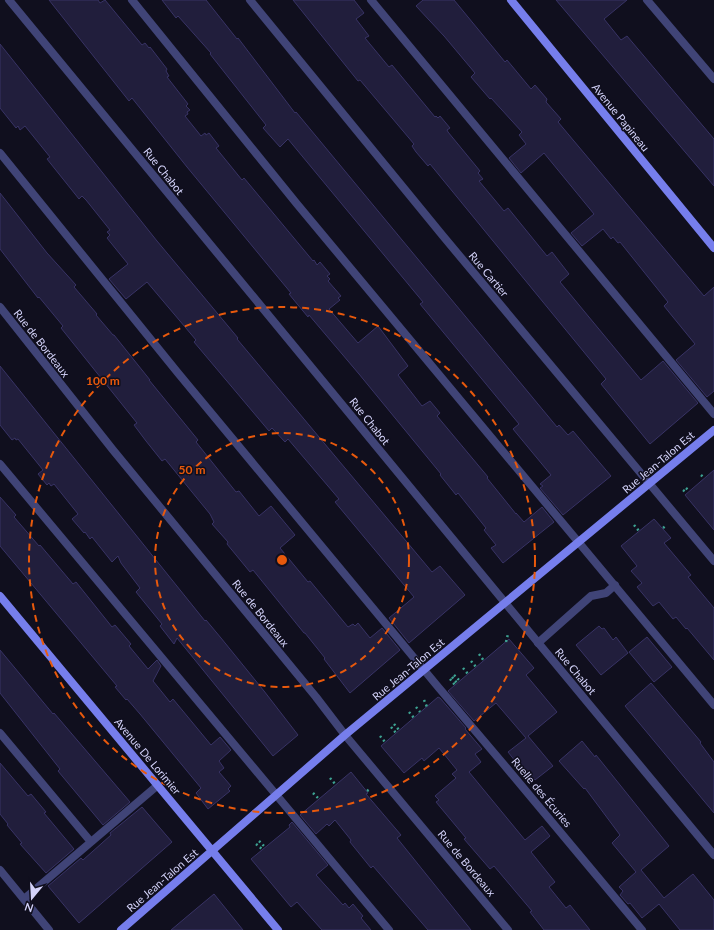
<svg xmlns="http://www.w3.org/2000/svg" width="714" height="930" font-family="Lato,sans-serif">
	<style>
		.building { fill: #211e3c; stroke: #383365 }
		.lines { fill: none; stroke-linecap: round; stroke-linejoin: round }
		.path { stroke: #3da292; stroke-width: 2.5; stroke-dasharray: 2 3; stroke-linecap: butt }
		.service { stroke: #404477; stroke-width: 8 }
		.minor { stroke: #404477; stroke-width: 8 }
		.secondary { stroke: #767eec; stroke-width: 8 }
		.ring { fill: none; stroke: #e8590c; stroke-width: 2; stroke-dasharray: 7 5 }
		.labels { text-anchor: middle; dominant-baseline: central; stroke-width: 3; stroke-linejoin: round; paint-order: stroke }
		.street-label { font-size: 11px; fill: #d3d2f9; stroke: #100f1e }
		.centre { fill: #e8590c; stroke: #100f1e; stroke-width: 2 }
		.ring-label { font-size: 12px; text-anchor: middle; font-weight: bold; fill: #e8590c; stroke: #100f1e; stroke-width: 3; stroke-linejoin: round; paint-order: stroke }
	</style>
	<rect width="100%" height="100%" fill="#100f1e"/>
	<path class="building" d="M 49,0 L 98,0 L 100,3 L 105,0 L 142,45 L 145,43 L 149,48 L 150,47 L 167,69 L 166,71 L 169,76 L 167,77 L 188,104 L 186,106 L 190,110 L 187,112 L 188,114 L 185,116 L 201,136 L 205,133 L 206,135 L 209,133 L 219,146 L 216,148 L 242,180 L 244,178 L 313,261 L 314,260 L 317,265 L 320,262 L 330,274 L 327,276 L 330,279 L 328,281 L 341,296 L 338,298 L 340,300 L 329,309 L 358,343 L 378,326 L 408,366 L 398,375 L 401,379 L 422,406 L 430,401 L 440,413 L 437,416 L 488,477 L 487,478 L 516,514 L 516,513 L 524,522 L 542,507 L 554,522 L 503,563 L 491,548 L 496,545 L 484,530 L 486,528 L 458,493 L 456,495 L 440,475 L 441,474 L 359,374 L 309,315 L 308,317 L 298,305 L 289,294 L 291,293 L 187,167 L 132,98 L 129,101 Z
		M 162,0 L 206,0 L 237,39 L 238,38 L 295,113 L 296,112 L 557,427 L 559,425 L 568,435 L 573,431 L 611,476 L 563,515 L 540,488 L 543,486 L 540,484 L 551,475 L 513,429 L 519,424 L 420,304 L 423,302 L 288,139 L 280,147 L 263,128 L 266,125 L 210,54 L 211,53 L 178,16 L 176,18 Z
		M 293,0 L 354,0 L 364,13 L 356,19 L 369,36 L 365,38 L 389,67 L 392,65 L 435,117 L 436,116 L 438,118 L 440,116 L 450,128 L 447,130 L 448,132 L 480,171 L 478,173 L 483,179 L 479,181 L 504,211 L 508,208 L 547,256 L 552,252 L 569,274 L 560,282 L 641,380 L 663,361 L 698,403 L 650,444 L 601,384 L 606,379 L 430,164 L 428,166 L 416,152 L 412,146 L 414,144 L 360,80 L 358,81 Z
		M 423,0 L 454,0 L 505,62 L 507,60 L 531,89 L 535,85 L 547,99 L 546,102 L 561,119 L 558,122 L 704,296 L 714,287 L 714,391 L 707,397 L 676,360 L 695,344 L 664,306 L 668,302 L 620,242 L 618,243 L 613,237 L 611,239 L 603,229 L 582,246 L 571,233 L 594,214 L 544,153 L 521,173 L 509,158 L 526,144 L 519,135 L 522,132 L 491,98 L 490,99 L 471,77 L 475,73 L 444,36 L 416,6 Z
		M 556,0 L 627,0 L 604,19 L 621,40 L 627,36 L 714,139 L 714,186 Z
		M 0,44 L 157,241 L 238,338 L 237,339 L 432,572 L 440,566 L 465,595 L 409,643 L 389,618 L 414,597 L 335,502 L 339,499 L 288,439 L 285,442 L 272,428 L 269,431 L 194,342 L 196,340 L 147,282 L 126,299 L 109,279 L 128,264 L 107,238 L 110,235 L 107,232 L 110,230 L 86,200 L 82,196 L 79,199 L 47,159 L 50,157 L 25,126 L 20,130 L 18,126 L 16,128 L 0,108 Z
		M 0,193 L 47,253 L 76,285 L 74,287 L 97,314 L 96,315 L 113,335 L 114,335 L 150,380 L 149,380 L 198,440 L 196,442 L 236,492 L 239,491 L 259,516 L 271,506 L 295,535 L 280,548 L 308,582 L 310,581 L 348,627 L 353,624 L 355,626 L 358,623 L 370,638 L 382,628 L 400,650 L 350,693 L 324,659 L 325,658 L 305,633 L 304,633 L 253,570 L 250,572 L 227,544 L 228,542 L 212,524 L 214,522 L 210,514 L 165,459 L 162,461 L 146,441 L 134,425 L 137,423 L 61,328 L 63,326 L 39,297 L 38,298 L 0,249 Z
		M 0,366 L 205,621 L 206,620 L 221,638 L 264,691 L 298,735 L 273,756 L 177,638 L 174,644 L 160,626 L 162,624 L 136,592 L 140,588 L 121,563 L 118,556 L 112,562 L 92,537 L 90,539 L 85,532 L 84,533 L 72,519 L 78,514 L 54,484 L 51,486 L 49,483 L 47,485 L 38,474 L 43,470 L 18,439 L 16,440 L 15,438 L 12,440 L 0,425 Z
		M 714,470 L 714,530 L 685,495 Z
		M 0,497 L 16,515 L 14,517 L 39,546 L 40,545 L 73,584 L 76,582 L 112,627 L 115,625 L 131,644 L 129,646 L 148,669 L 157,660 L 161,666 L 153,681 L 170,702 L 173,699 L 211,745 L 220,737 L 231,750 L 219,761 L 224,768 L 219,772 L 231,786 L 228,789 L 230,791 L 208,809 L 196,793 L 201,788 L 140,714 L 127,699 L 126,700 L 115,687 L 117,686 L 0,546 Z
		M 654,519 L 671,538 L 664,543 L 691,575 L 688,577 L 714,608 L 714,660 L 687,628 L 686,629 L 676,617 L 673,619 L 659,602 L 653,606 L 637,587 L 642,583 L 631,571 L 637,566 L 621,546 Z
		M 599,626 L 602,629 L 604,628 L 613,640 L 616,637 L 628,653 L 601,675 L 576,645 Z
		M 647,637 L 672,667 L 654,682 L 629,652 Z
		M 509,639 L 534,668 L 526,675 L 557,712 L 528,736 L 553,766 L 535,780 L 534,779 L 531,781 L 508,752 L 526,738 L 496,703 L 474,721 L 448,691 Z
		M 0,650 L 53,714 L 54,713 L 130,802 L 103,825 L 58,771 L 60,769 L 0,693 Z
		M 651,683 L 701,742 L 700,743 L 714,762 L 714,813 L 625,706 Z
		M 438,697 L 440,698 L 466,728 L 465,729 L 482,749 L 475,754 L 481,762 L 469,772 L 525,840 L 542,826 L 550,836 L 531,852 L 555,882 L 549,887 L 566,908 L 570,905 L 590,930 L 544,930 L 530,912 L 532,911 L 494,866 L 490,869 L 464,839 L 466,838 L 436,802 L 439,800 L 435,796 L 456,778 L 452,774 L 457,770 L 439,748 L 424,761 L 422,758 L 404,773 L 381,746 Z
		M 582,741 L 595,757 L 596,755 L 669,846 L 641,870 L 664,898 L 693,874 L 714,900 L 714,930 L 680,930 L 659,904 L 642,918 L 630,903 L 628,904 L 620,895 L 623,891 L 619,887 L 636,872 L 612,843 L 620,835 L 585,788 L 584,789 L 559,761 Z
		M 0,763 L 28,796 L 31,794 L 46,812 L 44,813 L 74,849 L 46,873 L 20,844 L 22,843 L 7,825 L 8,824 L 0,814 Z
		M 351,772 L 368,793 L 366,794 L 401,835 L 397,838 L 471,930 L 428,930 L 373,866 L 371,868 L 350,842 L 351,840 L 335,820 L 329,826 L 327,824 L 316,834 L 300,815 Z
		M 142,807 L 172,842 L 79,923 L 48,886 L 81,858 L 83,860 L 111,835 L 110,833 Z
		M 292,822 L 328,865 L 316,875 L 343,905 L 345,903 L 349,908 L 353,904 L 363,916 L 361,918 L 371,930 L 322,930 L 297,902 L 291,907 L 251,859 L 290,827 L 289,825 Z
		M 214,894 L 243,930 L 171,930 L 190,914 Z"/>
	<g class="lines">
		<path class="path" d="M 701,475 L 704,478
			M 686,488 L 689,491
			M 683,490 L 687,493
			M 634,525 L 639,531
			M 663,528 L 667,525
			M 506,642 L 508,634
			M 479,654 L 484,661
			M 471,661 L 476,667
			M 463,668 L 468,674
			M 454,675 L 460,681
			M 452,677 L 457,683
			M 450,679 L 455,685
			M 424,700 L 427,707
			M 416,707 L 420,712
			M 409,712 L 414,718
			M 394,724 L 399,730
			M 391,727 L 396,733
			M 380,736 L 385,742
			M 330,778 L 336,785
			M 367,791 L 370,789
			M 313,793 L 319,799
			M 259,841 L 265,847
			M 256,844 L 262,849"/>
		<path class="service" d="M 132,0 L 297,204 L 714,705
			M 371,0 L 714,414
			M 647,0 L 714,79
			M 0,153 L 178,373 L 439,688 L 500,760 L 642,930
			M 0,464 L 389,930
			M 538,643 L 591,596 L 606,593 L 615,585
			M 0,733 L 91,842
			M 24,899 L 158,785"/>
		<path class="minor" d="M 9,0 L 521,622 L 714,855
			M 250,0 L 443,236 L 714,561
			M 0,307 L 113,450 L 316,697 L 345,735 L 508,930
			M 0,870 L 49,930"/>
		<path class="secondary" d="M 511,0 L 714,248
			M 0,596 L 278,930
			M 121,930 L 345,735 L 714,430"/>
	</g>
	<g class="ring">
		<circle cx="282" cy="560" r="127"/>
		<circle cx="282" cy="560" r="253"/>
	</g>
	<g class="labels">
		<g class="street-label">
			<text transform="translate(621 117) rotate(51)">Avenue Papineau</text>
			<text transform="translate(164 171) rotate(51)">Rue Chabot</text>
			<text transform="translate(489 274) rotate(50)">Rue Cartier</text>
			<text transform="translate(42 343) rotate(52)">Rue de Bordeaux</text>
			<text transform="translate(370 421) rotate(51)">Rue Chabot</text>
			<text transform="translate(658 462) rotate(-40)">Rue Jean-Talon Est</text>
			<text transform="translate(261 613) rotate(51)">Rue de Bordeaux</text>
			<text transform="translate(408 669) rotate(-40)">Rue Jean-Talon Est</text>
			<text transform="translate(576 671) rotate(50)">Rue Chabot</text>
			<text transform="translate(148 756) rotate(50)">Avenue De Lorimier</text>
			<text transform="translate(542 792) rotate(50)">Ruelle des Écuries</text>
			<text transform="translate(467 863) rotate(50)">Rue de Bordeaux</text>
			<text transform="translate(162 880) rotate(-41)">Rue Jean-Talon Est</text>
		</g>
	</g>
	<circle cx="282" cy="560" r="6" class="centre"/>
	<g class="ring-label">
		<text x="103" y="385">100 m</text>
		<text x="192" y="474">50 m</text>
	</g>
	<g transform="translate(32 898) rotate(198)" stroke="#100f1e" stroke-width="3" paint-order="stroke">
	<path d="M0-3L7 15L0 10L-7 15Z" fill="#d3d2f9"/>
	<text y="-6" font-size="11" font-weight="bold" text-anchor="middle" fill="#d3d2f9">N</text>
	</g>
</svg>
